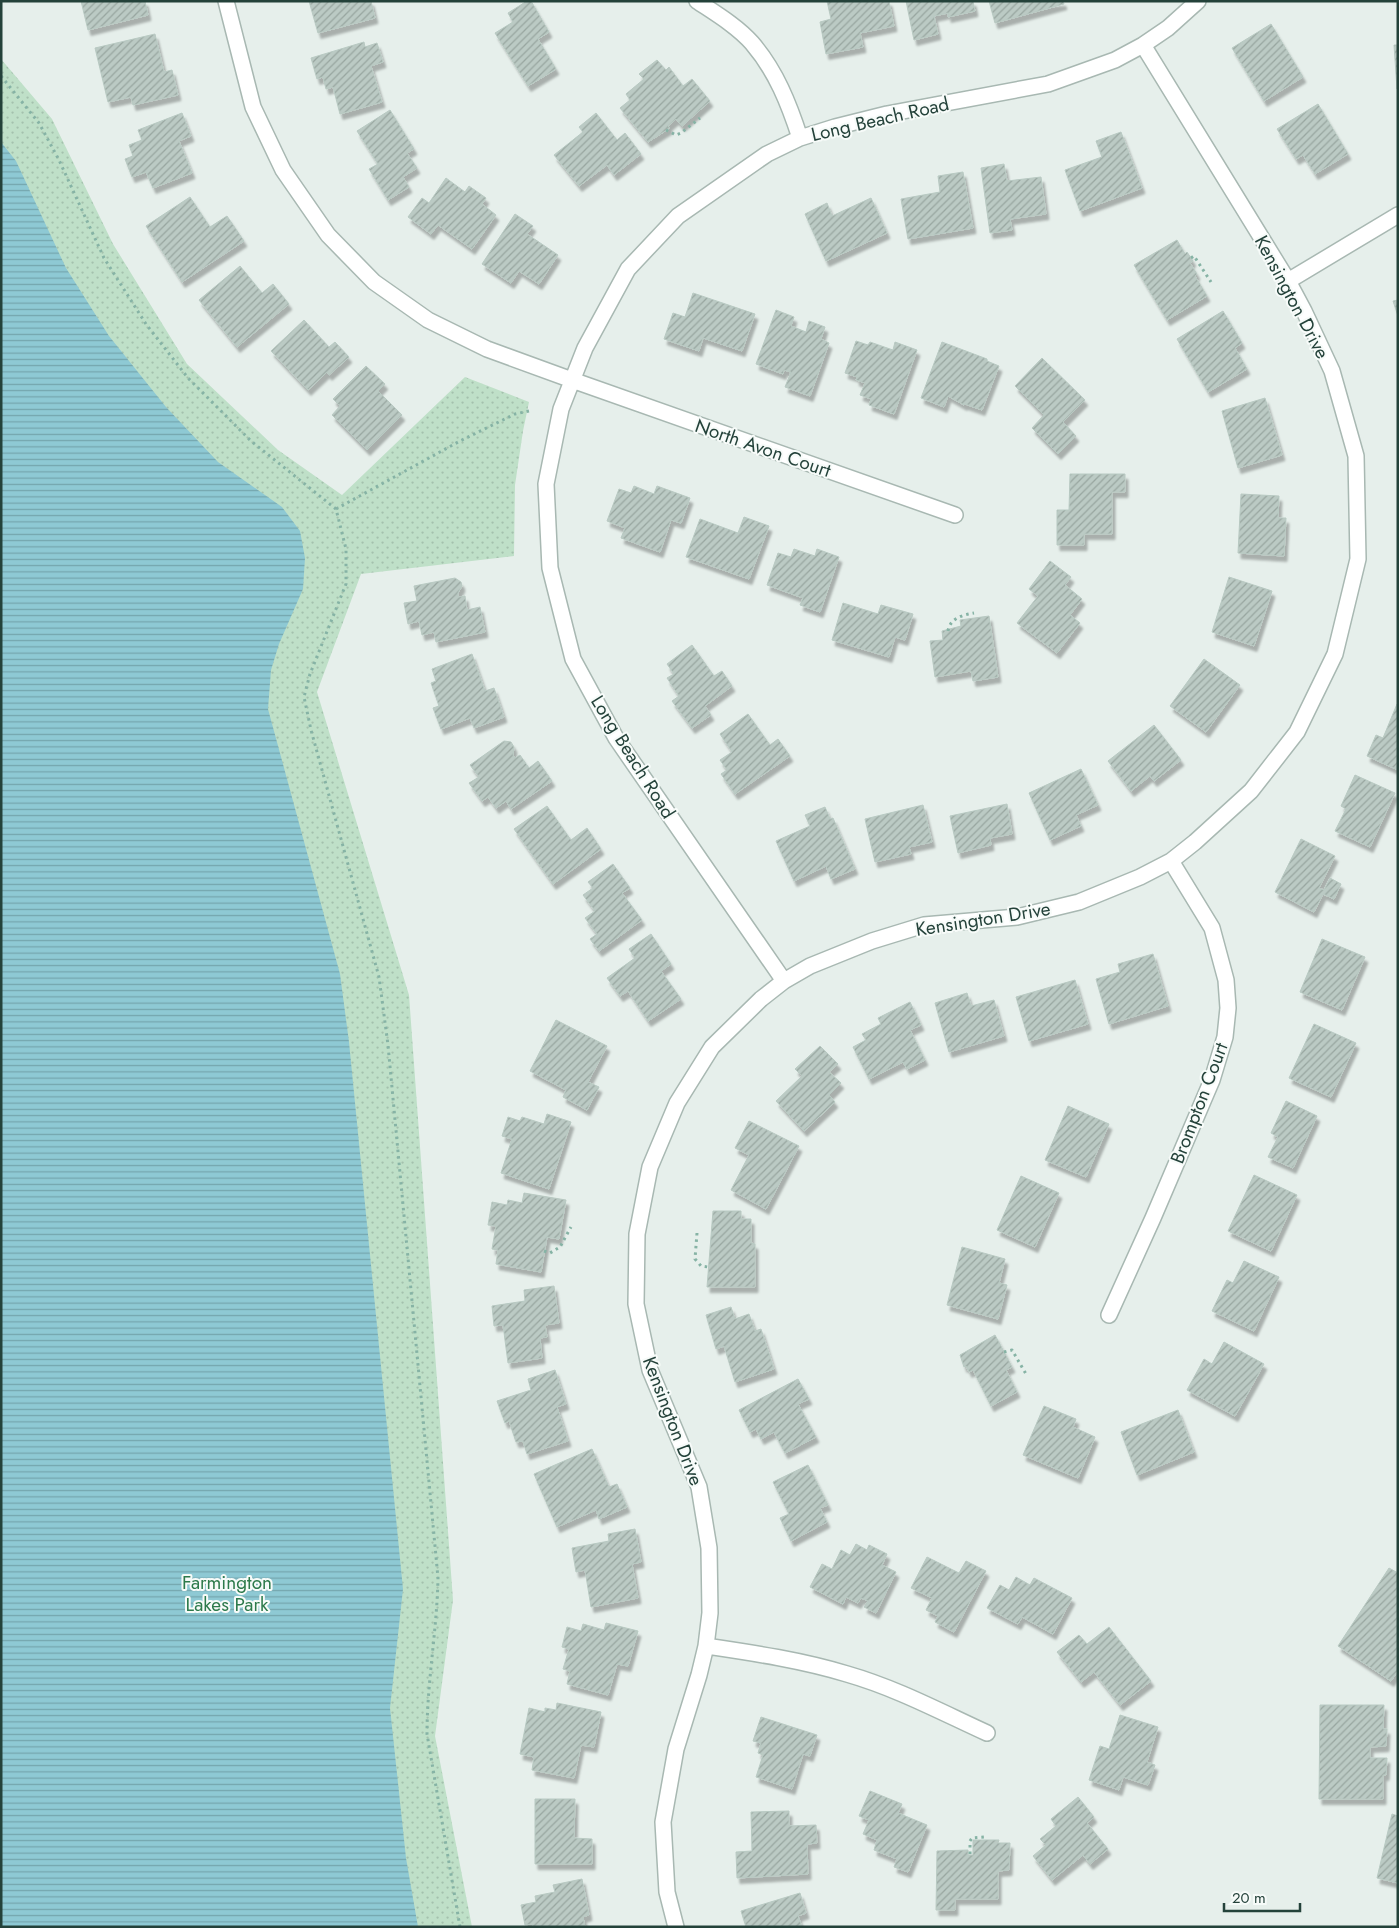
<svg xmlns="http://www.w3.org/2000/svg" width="1399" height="1928" font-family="Jost,sans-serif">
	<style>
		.park { fill: url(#park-dots) }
		.water { fill: url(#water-rules) }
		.building { fill: url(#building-hatch); stroke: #b8c9c2; filter: url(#shadow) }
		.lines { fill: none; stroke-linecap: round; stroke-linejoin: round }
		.street-casing { stroke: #a8b8b2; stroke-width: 18 }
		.path { stroke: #86b3a5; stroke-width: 3; stroke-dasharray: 2.5 4; stroke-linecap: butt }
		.street { stroke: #fff; stroke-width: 15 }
		.labels { text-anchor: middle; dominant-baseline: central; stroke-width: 4; stroke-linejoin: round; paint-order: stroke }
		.street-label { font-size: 19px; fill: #24423a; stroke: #f7fbf9 }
		.park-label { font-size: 19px; fill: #2d7a4b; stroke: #f7fbf9 }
	</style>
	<defs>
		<pattern id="park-dots" width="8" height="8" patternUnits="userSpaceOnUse" patternTransform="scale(1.25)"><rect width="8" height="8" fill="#bfe0c8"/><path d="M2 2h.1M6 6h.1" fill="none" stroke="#a4c1ad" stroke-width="1.8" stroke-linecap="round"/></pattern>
		<pattern id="water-rules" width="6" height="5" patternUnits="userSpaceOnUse" patternTransform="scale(1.25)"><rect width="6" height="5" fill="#8ec9d4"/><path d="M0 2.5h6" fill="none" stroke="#74a5ad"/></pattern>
		<pattern id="building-hatch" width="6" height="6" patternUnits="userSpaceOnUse" patternTransform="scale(1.25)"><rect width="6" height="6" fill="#bbcac4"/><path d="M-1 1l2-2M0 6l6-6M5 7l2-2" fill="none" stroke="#98a6a0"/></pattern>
		<filter id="shadow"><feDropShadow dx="3" dy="5.5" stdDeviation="1" flood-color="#0004"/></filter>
	</defs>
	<rect width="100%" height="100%" fill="#e6efeb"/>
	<path class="park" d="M 1,59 L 52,119 L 113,244 L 187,364 L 278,450 L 342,495 L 465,377 L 529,402 L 523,431 L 515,485 L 514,556 L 361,574 L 317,692 L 409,995 L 453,1600 L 435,1736 L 472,1927 L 1,1927 Z"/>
	<path class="water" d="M 1,142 L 16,161 L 66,268 L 109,336 L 166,407 L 218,462 L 282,507 L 300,531 L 305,558 L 303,589 L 279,644 L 271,670 L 268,709 L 340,974 L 349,1042 L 403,1589 L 390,1708 L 406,1858 L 418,1927 L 1,1927 Z"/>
	<path class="building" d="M 81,1 L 145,1 L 148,15 L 88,30 Z
		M 309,1 L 371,1 L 375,18 L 318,33 Z
		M 527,1 L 531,1 L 549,32 L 538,39 L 556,69 L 528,86 L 495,33 L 513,22 L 508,13 Z
		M 827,1 L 889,1 L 894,26 L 860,33 L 863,47 L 826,54 L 820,22 L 831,19 Z
		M 906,1 L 973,1 L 975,11 L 948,17 L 948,13 L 934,16 L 938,34 L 914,40 Z
		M 989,1 L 1063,1 L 1064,4 L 995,23 Z
		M 1271,24 L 1303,77 L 1264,101 L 1232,48 Z
		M 155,34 L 164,72 L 172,70 L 178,95 L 133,105 L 131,97 L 108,102 L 95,48 Z
		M 364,42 L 365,47 L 377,43 L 383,62 L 371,66 L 382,102 L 340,114 L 333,87 L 326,89 L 323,77 L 317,79 L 311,58 Z
		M 1394,45 L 1398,45 L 1397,89 Z
		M 657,60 L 666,70 L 669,67 L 683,86 L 692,79 L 710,101 L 682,126 L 676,119 L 668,126 L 670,128 L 648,142 L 620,108 L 630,100 L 626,94 L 644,79 L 639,74 Z
		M 1318,104 L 1348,154 L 1315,174 L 1303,155 L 1296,159 L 1277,129 Z
		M 390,110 L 414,149 L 407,153 L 417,168 L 403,177 L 409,187 L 388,200 L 369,169 L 378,164 L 357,131 Z
		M 182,113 L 191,136 L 179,141 L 192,173 L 153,188 L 146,172 L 132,177 L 125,159 L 133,156 L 129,145 L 142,140 L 138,130 Z
		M 596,113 L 617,140 L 625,133 L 641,154 L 614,175 L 607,165 L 579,186 L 554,155 L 583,132 L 579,127 Z
		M 1121,132 L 1142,188 L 1080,211 L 1065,170 L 1102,157 L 1096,141 Z
		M 1004,164 L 1007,181 L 1041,177 L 1046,214 L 1010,219 L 1012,230 L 990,233 L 981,168 Z
		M 963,172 L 973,228 L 908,239 L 901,199 L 940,192 L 938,176 Z
		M 446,178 L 465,192 L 469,186 L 486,198 L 482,204 L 496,215 L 472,249 L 438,225 L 431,234 L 408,217 L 422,198 L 429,203 Z
		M 190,197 L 210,227 L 227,216 L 244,241 L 182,282 L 146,226 Z
		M 871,198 L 887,233 L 826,261 L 805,214 L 827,203 L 832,216 Z
		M 515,214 L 533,226 L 527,234 L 558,255 L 539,284 L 519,271 L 511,283 L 482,264 Z
		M 1177,240 L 1185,254 L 1187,252 L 1193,261 L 1190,263 L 1197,274 L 1195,276 L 1207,296 L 1167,320 L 1134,265 Z
		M 240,266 L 262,293 L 273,284 L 289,304 L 237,347 L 199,300 Z
		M 693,293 L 755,314 L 742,351 L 703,338 L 699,351 L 664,339 L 673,313 L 685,317 Z
		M 1398,300 L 1398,316 L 1393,301 Z
		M 776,310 L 794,317 L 791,326 L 806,332 L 809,321 L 825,327 L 821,339 L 829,343 L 810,396 L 785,387 L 791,372 L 784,370 L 783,374 L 756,364 Z
		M 1223,311 L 1242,343 L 1235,348 L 1247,369 L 1208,392 L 1177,339 Z
		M 304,320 L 329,347 L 335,342 L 349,357 L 329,375 L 327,372 L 308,390 L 271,351 Z
		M 856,341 L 868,345 L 870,342 L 893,350 L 895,342 L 917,350 L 894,414 L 869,405 L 871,399 L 860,395 L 865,383 L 856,380 L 857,377 L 845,373 Z
		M 942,342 L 987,359 L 987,361 L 999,366 L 982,410 L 965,404 L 964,405 L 948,396 L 944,407 L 921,398 Z
		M 1042,358 L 1085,400 L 1063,422 L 1076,436 L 1058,454 L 1032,428 L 1044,415 L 1015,386 Z
		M 366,366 L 385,384 L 378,391 L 402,415 L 367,450 L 332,415 L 340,406 L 333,399 Z
		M 1265,398 L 1282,455 L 1238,468 L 1222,411 Z
		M 1070,474 L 1125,474 L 1125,492 L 1112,492 L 1112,534 L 1084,534 L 1084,545 L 1057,545 L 1057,510 L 1069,510 Z
		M 634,486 L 654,494 L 657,486 L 690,498 L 681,523 L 671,520 L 660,552 L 621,538 L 625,528 L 607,521 L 619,489 L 631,493 Z
		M 1241,494 L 1279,496 L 1278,518 L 1286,518 L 1284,556 L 1238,553 Z
		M 744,517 L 769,526 L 749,579 L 686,557 L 700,519 L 738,533 Z
		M 794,549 L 815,556 L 817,549 L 839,557 L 820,612 L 800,605 L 803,598 L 767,585 L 778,553 L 791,557 Z
		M 1050,561 L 1071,577 L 1065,585 L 1082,599 L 1070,615 L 1080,623 L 1057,653 L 1017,623 L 1038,596 L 1029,589 Z
		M 1229,577 L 1272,591 L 1254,646 L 1212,632 Z
		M 455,578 L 461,582 L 462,586 L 458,593 L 458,597 L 465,596 L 467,610 L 480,607 L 485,632 L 436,642 L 434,632 L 422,635 L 419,621 L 408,624 L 404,603 L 417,601 L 414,586 Z
		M 843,603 L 878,614 L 881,605 L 913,614 L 905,640 L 895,637 L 889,657 L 832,640 Z
		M 989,616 L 998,677 L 973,681 L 971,671 L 935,677 L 930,641 L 943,640 L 942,631 L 961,626 L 960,620 Z
		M 692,645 L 714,676 L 722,671 L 732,686 L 705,706 L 711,715 L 692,728 L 672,701 L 679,696 L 667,678 L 674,674 L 667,664 Z
		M 472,654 L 485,691 L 494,688 L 504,717 L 474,728 L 470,718 L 441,729 L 433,708 L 439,706 L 431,683 L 436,681 L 432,669 Z
		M 1204,659 L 1240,685 L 1206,732 L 1170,706 Z
		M 1397,704 L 1398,704 L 1398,770 L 1367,756 L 1376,735 L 1383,738 Z
		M 748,714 L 770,745 L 778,739 L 790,756 L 735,794 L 721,774 L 727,770 L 720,760 L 732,752 L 720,734 Z
		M 1154,725 L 1181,760 L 1154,781 L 1150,776 L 1131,791 L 1108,761 Z
		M 504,741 L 511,742 L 514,747 L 513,755 L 515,758 L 520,755 L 529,768 L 538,761 L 552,781 L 511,809 L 506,801 L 496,808 L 488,797 L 482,801 L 469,783 L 479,777 L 470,765 Z
		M 1081,769 L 1098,805 L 1076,815 L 1081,826 L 1050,840 L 1029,793 Z
		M 1355,775 L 1395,793 L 1370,847 L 1335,831 L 1346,809 L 1341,806 Z
		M 1007,804 L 1012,834 L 990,838 L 991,845 L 958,853 L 950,816 Z
		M 923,805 L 932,842 L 909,847 L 911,854 L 875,862 L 865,819 Z
		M 547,806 L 571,840 L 587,828 L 601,849 L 553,884 L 514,829 Z
		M 825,807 L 830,819 L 833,818 L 855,869 L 831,879 L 826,866 L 794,881 L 776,841 L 810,826 L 805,815 Z
		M 1301,839 L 1335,856 L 1319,888 L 1324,890 L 1330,878 L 1341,884 L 1334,899 L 1323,894 L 1314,912 L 1275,892 Z
		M 613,864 L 630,888 L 622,893 L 642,920 L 599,951 L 590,939 L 597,934 L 585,918 L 595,911 L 583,895 L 593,888 L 588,882 Z
		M 651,934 L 671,964 L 661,971 L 681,999 L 648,1021 L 628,991 L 620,996 L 607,978 L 635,958 L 629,949 Z
		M 1322,939 L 1365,957 L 1342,1010 L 1300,992 Z
		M 1153,954 L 1168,1006 L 1109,1024 L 1096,979 L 1120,972 L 1118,964 Z
		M 1075,980 L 1088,1024 L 1029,1041 L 1016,997 Z
		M 967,993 L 971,1006 L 994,1000 L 1004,1036 L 949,1052 L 935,1003 Z
		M 910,1002 L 921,1025 L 910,1030 L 925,1060 L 907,1069 L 903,1062 L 869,1079 L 853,1047 L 866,1040 L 862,1034 L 881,1024 L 878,1018 Z
		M 556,1020 L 607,1046 L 588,1082 L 599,1087 L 587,1110 L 563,1097 L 566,1090 L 530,1071 Z
		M 1314,1024 L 1356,1043 L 1331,1097 L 1289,1078 Z
		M 820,1046 L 838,1064 L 829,1072 L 841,1083 L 829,1095 L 835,1102 L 804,1131 L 776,1101 L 802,1076 L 795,1069 Z
		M 1286,1101 L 1317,1116 L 1293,1168 L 1268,1157 L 1278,1137 L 1271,1133 Z
		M 1068,1106 L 1109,1124 L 1086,1177 L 1045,1160 Z
		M 547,1114 L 571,1122 L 549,1189 L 501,1173 L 512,1139 L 502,1136 L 508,1117 L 520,1121 L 522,1117 L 544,1124 Z
		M 749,1121 L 799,1146 L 766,1209 L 731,1190 L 749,1155 L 735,1148 Z
		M 1254,1175 L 1297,1195 L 1271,1251 L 1228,1231 Z
		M 1021,1176 L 1059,1193 L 1035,1247 L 997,1230 Z
		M 524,1193 L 566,1200 L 559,1239 L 547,1237 L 541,1272 L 496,1264 L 498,1250 L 492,1249 L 496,1226 L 488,1225 L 492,1202 L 507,1205 L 508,1200 L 522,1203 Z
		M 713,1211 L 741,1211 L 741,1219 L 751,1219 L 751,1243 L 755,1244 L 755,1287 L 707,1287 Z
		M 962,1247 L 1005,1259 L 999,1283 L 1007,1285 L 998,1319 L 947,1305 Z
		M 1244,1261 L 1279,1277 L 1254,1331 L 1212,1311 L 1227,1280 L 1233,1283 Z
		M 554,1286 L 559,1323 L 545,1325 L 547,1337 L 540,1338 L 542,1358 L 508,1363 L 503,1325 L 494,1326 L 492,1306 L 525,1301 L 524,1290 Z
		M 731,1307 L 735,1319 L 749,1314 L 755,1331 L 761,1329 L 774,1369 L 735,1382 L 724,1346 L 716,1349 L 706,1315 Z
		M 995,1335 L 1012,1367 L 1006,1370 L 1017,1392 L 991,1406 L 973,1370 L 969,1372 L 966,1366 L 964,1367 L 960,1355 Z
		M 1224,1342 L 1264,1364 L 1235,1416 L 1187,1390 L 1204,1359 L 1212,1364 Z
		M 555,1370 L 566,1404 L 557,1407 L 568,1441 L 527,1454 L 523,1441 L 516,1442 L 509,1421 L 505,1423 L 497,1401 L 531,1390 L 528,1379 Z
		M 798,1379 L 809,1399 L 798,1404 L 816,1437 L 785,1453 L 774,1432 L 761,1439 L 756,1429 L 750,1432 L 739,1410 Z
		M 1044,1406 L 1076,1419 L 1073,1427 L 1095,1437 L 1078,1478 L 1023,1455 Z
		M 1178,1410 L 1194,1452 L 1137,1475 L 1121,1432 Z
		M 592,1449 L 609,1487 L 617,1484 L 627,1507 L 599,1519 L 596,1510 L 557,1527 L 534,1474 Z
		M 808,1465 L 828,1505 L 820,1508 L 827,1522 L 791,1541 L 780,1518 L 789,1514 L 773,1482 Z
		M 635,1529 L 641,1562 L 632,1564 L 638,1598 L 591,1607 L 585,1570 L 576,1572 L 572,1548 L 609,1541 L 608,1534 Z
		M 856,1544 L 867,1550 L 869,1545 L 887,1554 L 882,1565 L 896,1572 L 876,1613 L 864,1607 L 868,1601 L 861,1598 L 858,1603 L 846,1597 L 843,1604 L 810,1587 L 822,1564 L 832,1569 L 841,1550 L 850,1555 Z
		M 927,1557 L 959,1573 L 966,1561 L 986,1571 L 954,1632 L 935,1622 L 938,1616 L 926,1610 L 932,1598 L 911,1588 Z
		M 1389,1568 L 1398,1573 L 1398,1671 L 1391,1681 L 1338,1646 Z
		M 1016,1577 L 1030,1585 L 1034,1578 L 1072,1598 L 1053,1634 L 1022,1617 L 1018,1624 L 987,1608 L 1000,1585 L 1009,1590 Z
		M 606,1623 L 638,1631 L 628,1666 L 617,1664 L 608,1695 L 567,1684 L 570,1671 L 563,1669 L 569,1649 L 562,1647 L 567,1627 L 581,1631 L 583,1624 L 604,1630 Z
		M 1109,1627 L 1151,1681 L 1120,1705 L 1094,1672 L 1081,1682 L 1057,1652 L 1079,1635 L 1087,1644 Z
		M 557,1703 L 601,1712 L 594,1747 L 581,1745 L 574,1778 L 532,1770 L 534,1757 L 520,1754 L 529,1708 L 545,1712 L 545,1708 L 556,1710 Z
		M 1320,1705 L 1384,1705 L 1383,1729 L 1387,1729 L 1386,1746 L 1370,1747 L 1370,1758 L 1387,1758 L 1386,1775 L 1383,1775 L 1383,1799 L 1319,1799 Z
		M 1120,1715 L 1158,1727 L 1147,1762 L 1155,1765 L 1148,1785 L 1123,1777 L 1119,1790 L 1089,1780 L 1100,1746 L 1109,1749 Z
		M 761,1717 L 817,1735 L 810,1756 L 803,1754 L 792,1789 L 756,1777 L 763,1755 L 758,1753 L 761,1743 L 753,1741 Z
		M 870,1791 L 902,1804 L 898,1813 L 927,1825 L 908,1872 L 894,1867 L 897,1859 L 874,1850 L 877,1840 L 863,1834 L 869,1820 L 859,1816 Z
		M 1078,1797 L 1094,1817 L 1087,1823 L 1108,1849 L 1090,1864 L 1083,1855 L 1052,1880 L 1033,1856 L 1046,1845 L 1040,1839 L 1056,1826 L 1051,1819 Z
		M 535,1799 L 575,1799 L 574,1838 L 592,1839 L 592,1864 L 535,1864 Z
		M 789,1811 L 789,1826 L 816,1825 L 817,1843 L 807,1844 L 808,1874 L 737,1878 L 736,1852 L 752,1851 L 751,1812 Z
		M 1392,1814 L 1398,1816 L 1398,1883 L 1377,1878 Z
		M 973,1840 L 999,1840 L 998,1843 L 1010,1843 L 1009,1870 L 998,1871 L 998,1899 L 955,1899 L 955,1910 L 936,1910 L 937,1851 L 968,1850 L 968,1855 L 973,1855 Z
		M 582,1879 L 589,1915 L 583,1917 L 585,1927 L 533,1927 L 532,1924 L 525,1925 L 521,1905 L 536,1902 L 535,1896 L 555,1892 L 553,1885 Z
		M 800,1893 L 806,1913 L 798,1916 L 802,1927 L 746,1927 L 741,1911 Z"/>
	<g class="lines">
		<defs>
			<path id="street" d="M 226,1 L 253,107 L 283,170 L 328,235 L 374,282 L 428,320 L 487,349 L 572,380 L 955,515
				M 697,1 C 715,13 737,26 752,43 C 776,71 789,104 800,138
				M 1288,281 L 1398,215
				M 784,981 L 616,738 L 573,659 L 550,568 L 546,484 L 561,409 L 585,348 L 628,269 L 678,216 L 767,154 L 800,138 L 835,127 L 887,114 L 1048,84 L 1115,60 L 1143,45 L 1168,28 L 1198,1
				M 1109,1315 L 1153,1218 L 1212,1080 L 1225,1037 L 1228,1008 L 1226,980 L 1212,928 L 1171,861
				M 706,1646 C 753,1653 801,1660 847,1674 C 896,1688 941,1712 987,1733
				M 676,1927 L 667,1892 L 663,1822 L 676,1749 L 699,1675 L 706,1646 L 710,1613 L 709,1548 L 699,1487 L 650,1370 L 636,1304 L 637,1234 L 650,1167 L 677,1103 L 712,1047 L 761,999 L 784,981 L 810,966 L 872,941 L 924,925 L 1017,917 L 1079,902 L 1140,877 L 1171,861 L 1195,842 L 1251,791 L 1297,732 L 1335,654 L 1358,559 L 1356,456 L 1332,371 L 1304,311 L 1288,281 L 1143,45"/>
		</defs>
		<use href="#street" class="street-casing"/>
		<path class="path" d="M 1,76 L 39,123 L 59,160 L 104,258 L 146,324 L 188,378 L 251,441 L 336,509 L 346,549 L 346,584 L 310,674 L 304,697 L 311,730 L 379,977 L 388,1045 L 438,1578 C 437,1630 427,1682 427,1734 L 460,1927
			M 666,130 L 676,135 L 681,133 L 700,118
			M 1191,258 L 1194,256 L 1211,282
			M 336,509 L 460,441 L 515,414 L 529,411
			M 948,631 C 950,618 963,615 974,613
			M 697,1233 L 695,1259 L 701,1266 L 708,1267
			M 544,1251 L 550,1253 L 560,1247 L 571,1227
			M 1004,1352 L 1012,1350 L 1026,1374
			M 970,1854 L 970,1841 L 972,1838 L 985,1837"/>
		<use href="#street" class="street"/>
	</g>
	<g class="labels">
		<g class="street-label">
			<text transform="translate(880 119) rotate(-13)">Long Beach Road</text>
			<text transform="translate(1292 297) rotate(62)">Kensington Drive</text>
			<text transform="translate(763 448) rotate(19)">North Avon Court</text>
			<text transform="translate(633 757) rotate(58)">Long Beach Road</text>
			<text transform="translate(983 919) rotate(-9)">Kensington Drive</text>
			<text transform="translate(1199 1103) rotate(-69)">Brompton Court</text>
			<text transform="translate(673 1421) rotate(69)">Kensington Drive</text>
		</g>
		<g class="park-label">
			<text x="227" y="1582">Farmington<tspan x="227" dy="22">Lakes Park</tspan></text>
		</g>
	</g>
	<rect width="1399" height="1928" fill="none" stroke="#24423a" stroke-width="5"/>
	<path d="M1224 1903v8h76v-8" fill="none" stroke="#24423a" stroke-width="2.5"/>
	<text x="1232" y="1903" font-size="15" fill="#24423a" stroke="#f7fbf9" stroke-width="4" paint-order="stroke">20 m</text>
</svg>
